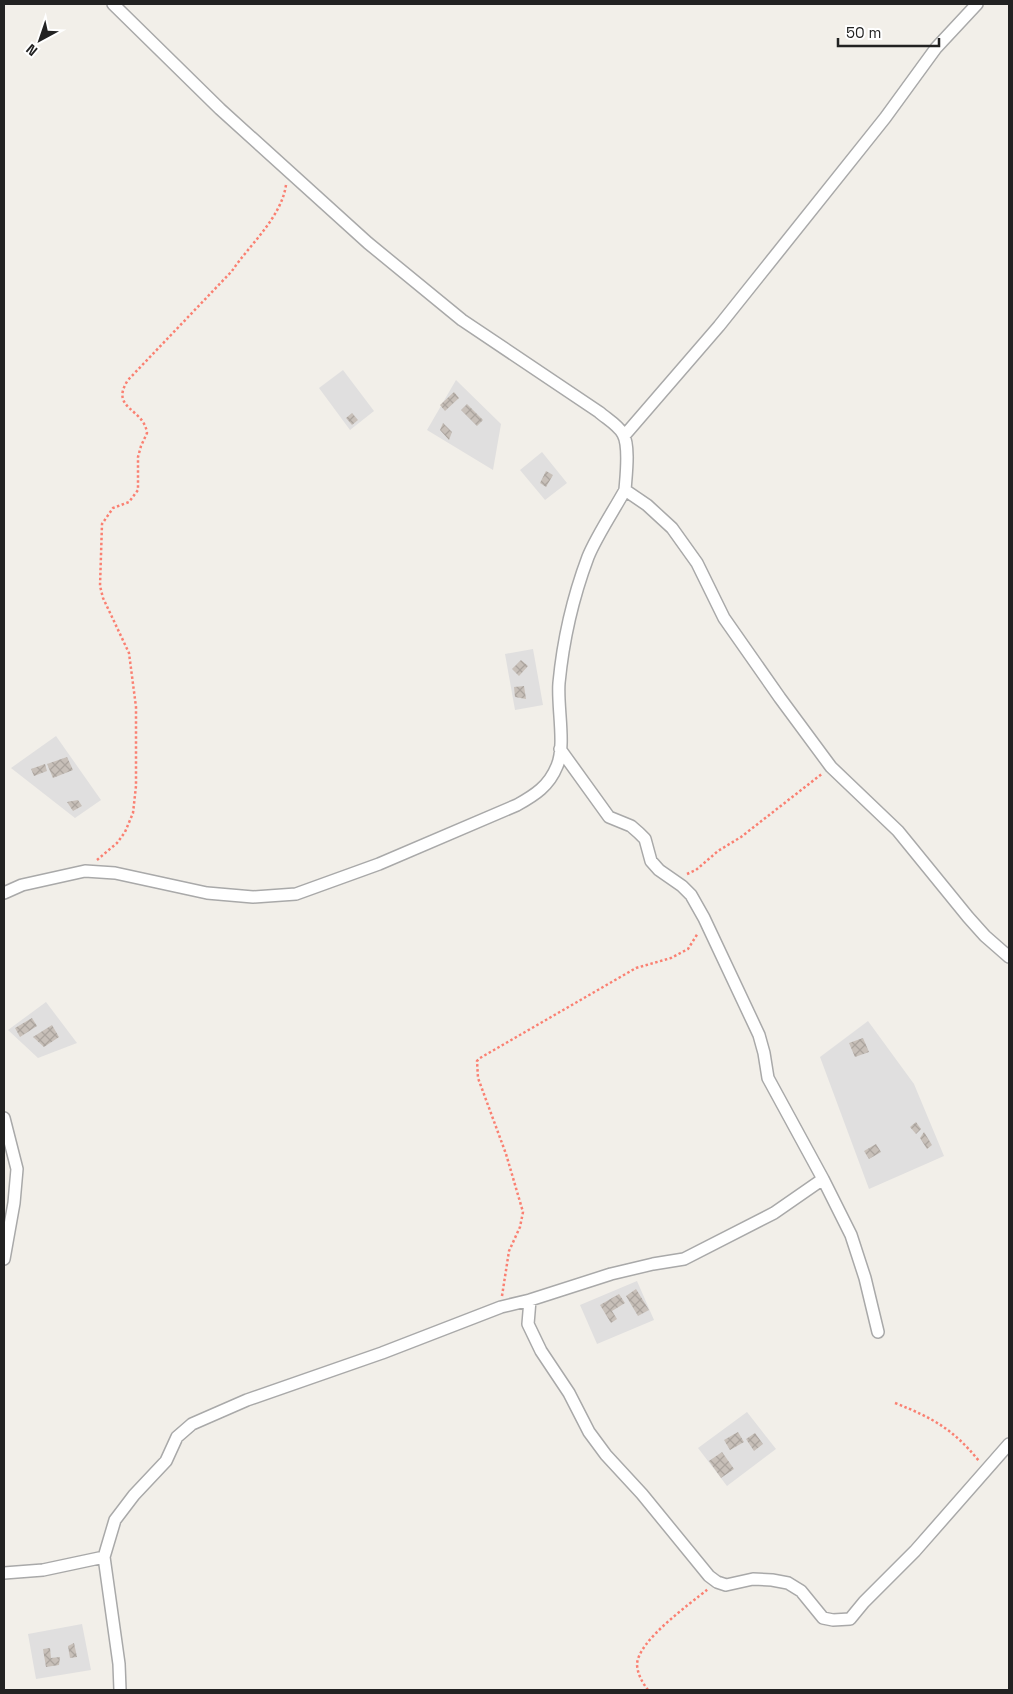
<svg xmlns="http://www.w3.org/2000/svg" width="1013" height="1694" font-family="'Space Grotesk',sans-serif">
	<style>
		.residential { fill: #e0dfdf }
		.building { fill: url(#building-cross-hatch) }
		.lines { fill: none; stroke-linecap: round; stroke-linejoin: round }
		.minor-casing { stroke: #a9a9a9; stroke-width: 14 }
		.path { stroke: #fa8072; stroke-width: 2.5; stroke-dasharray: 2.5 2.5; stroke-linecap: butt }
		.minor { stroke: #fff; stroke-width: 11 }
	</style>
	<defs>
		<pattern id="building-cross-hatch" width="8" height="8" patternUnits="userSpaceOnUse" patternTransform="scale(1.25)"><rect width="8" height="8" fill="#c7bfb8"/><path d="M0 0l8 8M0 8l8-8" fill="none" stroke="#aba49e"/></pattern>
	</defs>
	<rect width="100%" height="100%" fill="#f2efe9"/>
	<path class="residential" d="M 343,370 L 374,411 L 350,430 L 319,388 Z
		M 456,380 L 501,424 L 493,470 L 427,430 Z
		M 542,452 L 567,483 L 545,500 L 520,470 Z
		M 533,649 L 543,705 L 515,710 L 505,654 Z
		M 56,736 L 101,800 L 75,818 L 11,768 Z
		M 46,1002 L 77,1043 L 38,1058 L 8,1030 Z
		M 868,1021 L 914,1084 L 944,1156 L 869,1189 L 820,1057 Z
		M 637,1281 L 654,1320 L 597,1344 L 580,1305 Z
		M 747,1412 L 776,1449 L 727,1486 L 698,1448 Z
		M 82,1624 L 91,1670 L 36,1679 L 28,1634 Z"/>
	<path class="building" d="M 454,392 L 459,398 L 445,411 L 440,405 Z
		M 467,404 L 483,420 L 477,426 L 461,410 Z
		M 352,413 L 358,420 L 352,425 L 346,418 Z
		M 443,423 L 452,432 L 449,440 L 440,430 Z
		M 546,471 L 553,475 L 546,487 L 540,483 Z
		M 521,660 L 528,666 L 519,676 L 512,669 Z
		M 524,686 L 526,699 L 515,697 L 514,687 Z
		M 67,757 L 73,770 L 53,778 L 47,764 Z
		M 45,764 L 47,771 L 34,776 L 31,769 Z
		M 78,800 L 82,806 L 73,811 L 67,802 Z
		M 32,1018 L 37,1026 L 20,1037 L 15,1028 Z
		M 52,1025 L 59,1037 L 44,1047 L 33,1037 Z
		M 863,1038 L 869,1052 L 855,1057 L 849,1043 Z
		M 916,1122 L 921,1129 L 916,1134 L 910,1127 Z
		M 924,1132 L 932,1145 L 927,1149 L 920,1138 Z
		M 876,1144 L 881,1152 L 869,1159 L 864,1151 Z
		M 636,1289 L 649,1310 L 638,1316 L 626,1296 Z
		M 619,1294 L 625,1303 L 612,1311 L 617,1319 L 611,1323 L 600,1305 Z
		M 738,1432 L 744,1442 L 730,1450 L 724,1440 Z
		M 755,1433 L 763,1444 L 754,1451 L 746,1439 Z
		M 722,1452 L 734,1469 L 721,1478 L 709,1461 Z
		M 74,1643 L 77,1657 L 70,1658 L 68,1646 Z
		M 50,1648 L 51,1658 L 60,1657 L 59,1665 L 46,1667 L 43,1649 Z"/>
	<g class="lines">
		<defs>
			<path id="minor" d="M 113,4 L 220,109 L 368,243 L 462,320 L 599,412 C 607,419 618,425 623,434 C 630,446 626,476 625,490 L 647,505 L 672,528 L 697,563 L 724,618 L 780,698 L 831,767 L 898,831 L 968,917 L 985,936 L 1009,957
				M 624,436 L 719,326 L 885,118 L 936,48 L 977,4
				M 560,749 L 609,817 L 631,826 L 639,833 L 645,839 L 651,861 L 659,870 L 682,886 L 691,895 L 704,918 L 759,1035 L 764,1053 L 768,1078 L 823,1179 L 851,1235 L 865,1278 L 878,1332
				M 4,893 L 22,885 L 85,871 L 115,873 L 207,893 L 253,897 L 296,894 L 379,864 L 517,805 C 535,795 549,786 557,766 C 566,746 557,706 559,683 C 563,641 573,597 588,557 C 596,537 614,510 625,490
				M 4,1118 L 17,1169 L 14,1203 L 4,1259
				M 530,1300 L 528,1324 L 541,1351 L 569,1393 L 589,1432 L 606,1455 L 642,1494 L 709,1576 L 717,1582 L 726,1585 L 753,1579 L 772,1580 L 788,1583 L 801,1591 L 823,1618 L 833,1620 L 850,1619 L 864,1602 L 915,1551 L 1009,1444
				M 4,1573 L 43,1570 L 104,1557
				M 120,1690 L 119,1664 L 104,1557 L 115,1520 L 134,1495 L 166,1461 L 177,1437 L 192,1424 L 247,1400 L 382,1353 L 501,1307 L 530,1300 L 611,1274 L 653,1264 L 684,1259 L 774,1213 L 823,1179"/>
		</defs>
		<use href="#minor" class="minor-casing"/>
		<path class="path" d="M 97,860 L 117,843 L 125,832 L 133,813 L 136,786 L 136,707 L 129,653 L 103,598 L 100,586 L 102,524 L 113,508 L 129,502 L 138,490 L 138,457 L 141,446 L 147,433 C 144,408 109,409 128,380 L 232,271 C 250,244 281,218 286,185
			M 687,874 L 696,870 L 718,851 L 741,837 L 823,773
			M 502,1296 L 509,1251 L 520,1227 L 523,1212 L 506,1154 L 478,1078 L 477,1061 L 480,1058 L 636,968 L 671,958 L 688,949 L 698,933
			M 895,1403 C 933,1418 953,1429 979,1461
			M 648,1690 C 642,1682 638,1675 637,1665 C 637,1641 690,1604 708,1589"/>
		<use href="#minor" class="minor"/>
	</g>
	<rect width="1013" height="1694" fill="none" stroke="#222222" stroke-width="10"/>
	<g transform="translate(40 40) rotate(220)" stroke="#ffffff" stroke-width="4" paint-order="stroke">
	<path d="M0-4L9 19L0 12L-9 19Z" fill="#222222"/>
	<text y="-8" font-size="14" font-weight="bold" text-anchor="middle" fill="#222222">N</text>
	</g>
	<path d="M838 38v8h101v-8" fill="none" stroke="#222222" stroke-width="2.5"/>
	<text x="846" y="38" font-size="15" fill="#222222" stroke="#ffffff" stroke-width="4" paint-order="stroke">50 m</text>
</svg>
